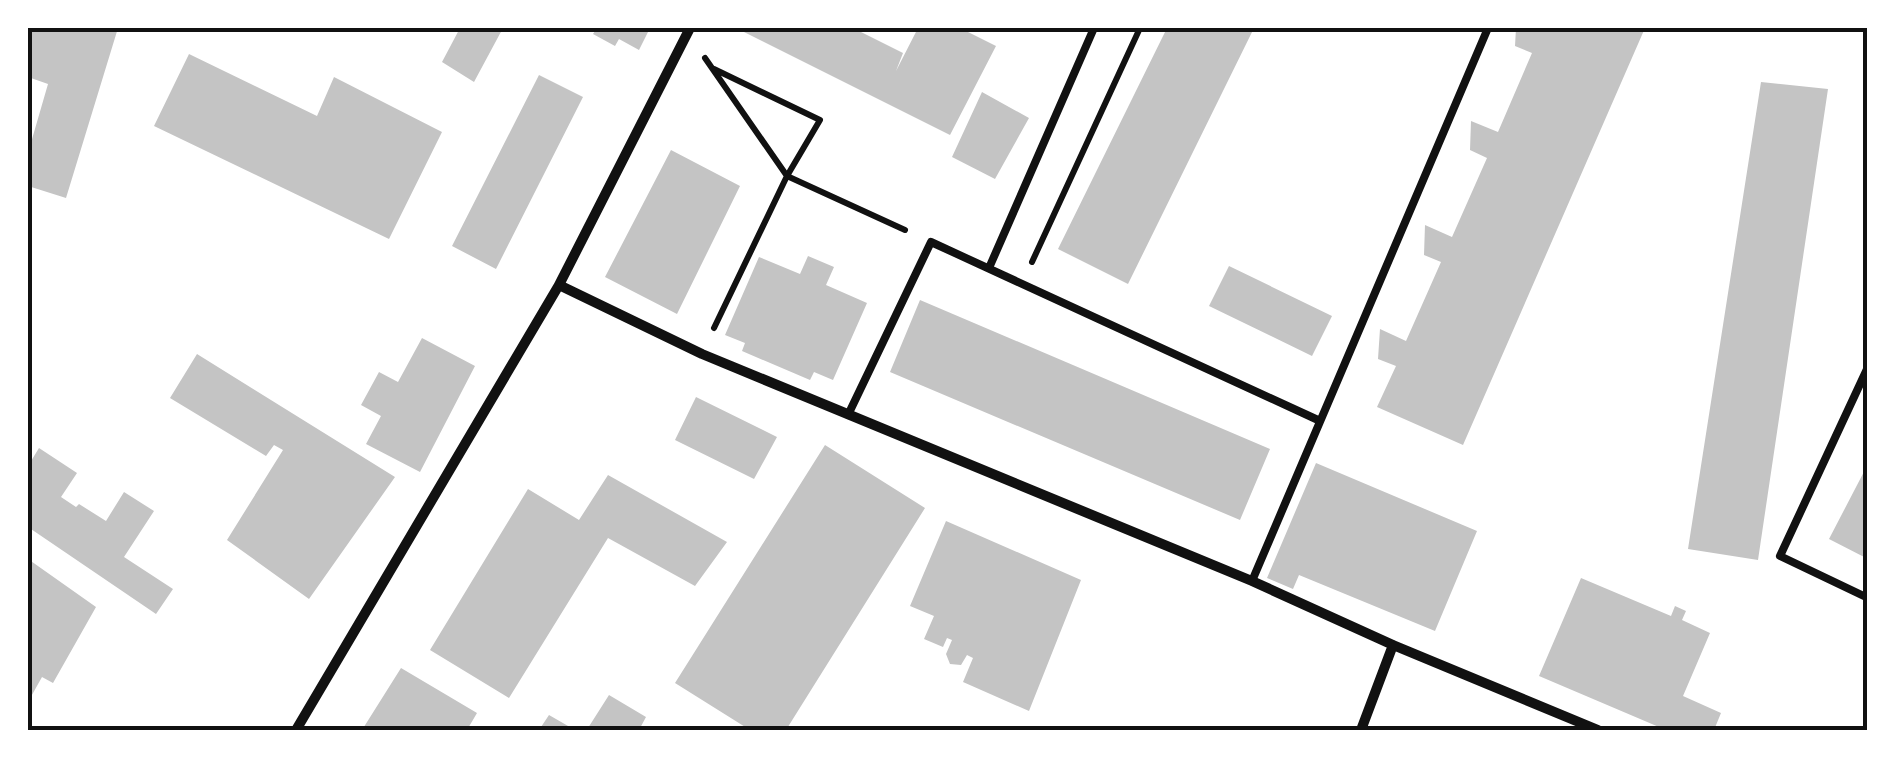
<svg xmlns="http://www.w3.org/2000/svg" width="1895" height="758" font-family="'Fira Sans Condensed',sans-serif">
	<style>
		.building { fill: #c4c4c4 }
		.lines { fill: none; stroke-linecap: round; stroke-linejoin: round }
		.path { stroke: #111; stroke-width: 6 }
		.service { stroke: #111; stroke-width: 8 }
		.minor { stroke: #111; stroke-width: 10 }
		.neatline { fill: none; stroke: #111; stroke-width: 4 }
	</style>
	<rect width="100%" height="100%" fill="#fff"/>
	<path class="building" d="M 28,28 L 118,28 L 66,198 L 28,186 L 28,153 L 48,84 L 28,77 Z
		M 460,28 L 503,28 L 474,82 L 442,62 Z
		M 597,28 L 650,28 L 639,50 L 619,39 L 615,46 L 593,34 Z
		M 746,28 L 853,28 L 903,53 L 896,71 L 918,28 L 960,28 L 996,46 L 950,135 L 744,32 Z
		M 1167,28 L 1254,28 L 1128,284 L 1058,249 Z
		M 1516,28 L 1645,28 L 1463,445 L 1377,407 L 1396,366 L 1378,359 L 1380,329 L 1406,341 L 1441,262 L 1424,255 L 1425,225 L 1452,237 L 1487,158 L 1470,150 L 1471,121 L 1498,132 L 1532,53 L 1515,46 Z
		M 189,54 L 317,116 L 334,77 L 442,132 L 389,239 L 154,126 Z
		M 539,75 L 583,97 L 496,269 L 452,246 Z
		M 1761,82 L 1828,89 L 1758,560 L 1688,549 Z
		M 982,92 L 1029,118 L 995,179 L 952,157 Z
		M 671,150 L 740,186 L 677,314 L 605,277 Z
		M 808,256 L 834,267 L 826,285 L 867,303 L 833,380 L 814,372 L 810,380 L 742,351 L 745,343 L 725,335 L 759,257 L 800,274 Z
		M 1229,266 L 1332,316 L 1312,356 L 1209,306 Z
		M 920,300 L 1270,449 L 1240,520 L 890,372 Z
		M 422,338 L 475,366 L 420,472 L 366,444 L 381,416 L 361,405 L 379,372 L 398,382 Z
		M 197,354 L 395,477 L 309,599 L 227,540 L 283,450 L 274,445 L 266,456 L 170,398 Z
		M 696,397 L 777,437 L 754,479 L 675,440 Z
		M 825,445 L 925,508 L 786,730 L 750,730 L 675,683 Z
		M 39,448 L 77,473 L 61,497 L 76,507 L 79,504 L 106,521 L 124,492 L 154,511 L 124,557 L 173,589 L 156,614 L 28,527 L 28,466 Z
		M 1316,463 L 1477,531 L 1435,631 L 1299,575 L 1293,589 L 1267,578 Z
		M 1868,464 L 1868,559 L 1829,539 Z
		M 608,475 L 727,542 L 695,586 L 608,538 L 509,698 L 430,650 L 528,489 L 579,520 Z
		M 946,521 L 1081,580 L 1029,711 L 963,682 L 973,658 L 967,655 L 961,665 L 950,664 L 946,654 L 952,640 L 947,638 L 943,647 L 924,639 L 934,616 L 910,606 Z
		M 28,559 L 96,607 L 53,683 L 42,677 L 28,702 Z
		M 1581,578 L 1671,616 L 1675,606 L 1686,611 L 1682,620 L 1710,633 L 1683,696 L 1721,713 L 1714,730 L 1666,730 L 1539,676 Z
		M 401,668 L 477,713 L 467,730 L 362,730 Z
		M 609,695 L 646,717 L 639,730 L 588,728 Z
		M 549,715 L 575,730 L 539,730 Z"/>
	<g class="lines">
		<path class="path" d="M 705,58 L 787,176 L 714,328
			M 714,69 L 820,120 L 787,176 L 905,230
			M 1032,262 L 1140,28"/>
		<path class="service" d="M 989,268 L 1094,28
			M 1868,367 L 1780,556 L 1868,598
			M 848,415 L 931,242 L 1318,420
			M 1252,581 L 1488,28"/>
		<path class="minor" d="M 559,285 L 702,354 L 1252,581 L 1393,645 L 1598,730
			M 296,730 L 559,285 L 690,28
			M 1361,730 L 1393,645"/>
	</g>
	<rect width="1895" height="758" fill="none" stroke="#ffffff" stroke-width="60"/>
	<rect x="30" y="30" width="1835" height="698" class="neatline"/>
</svg>
